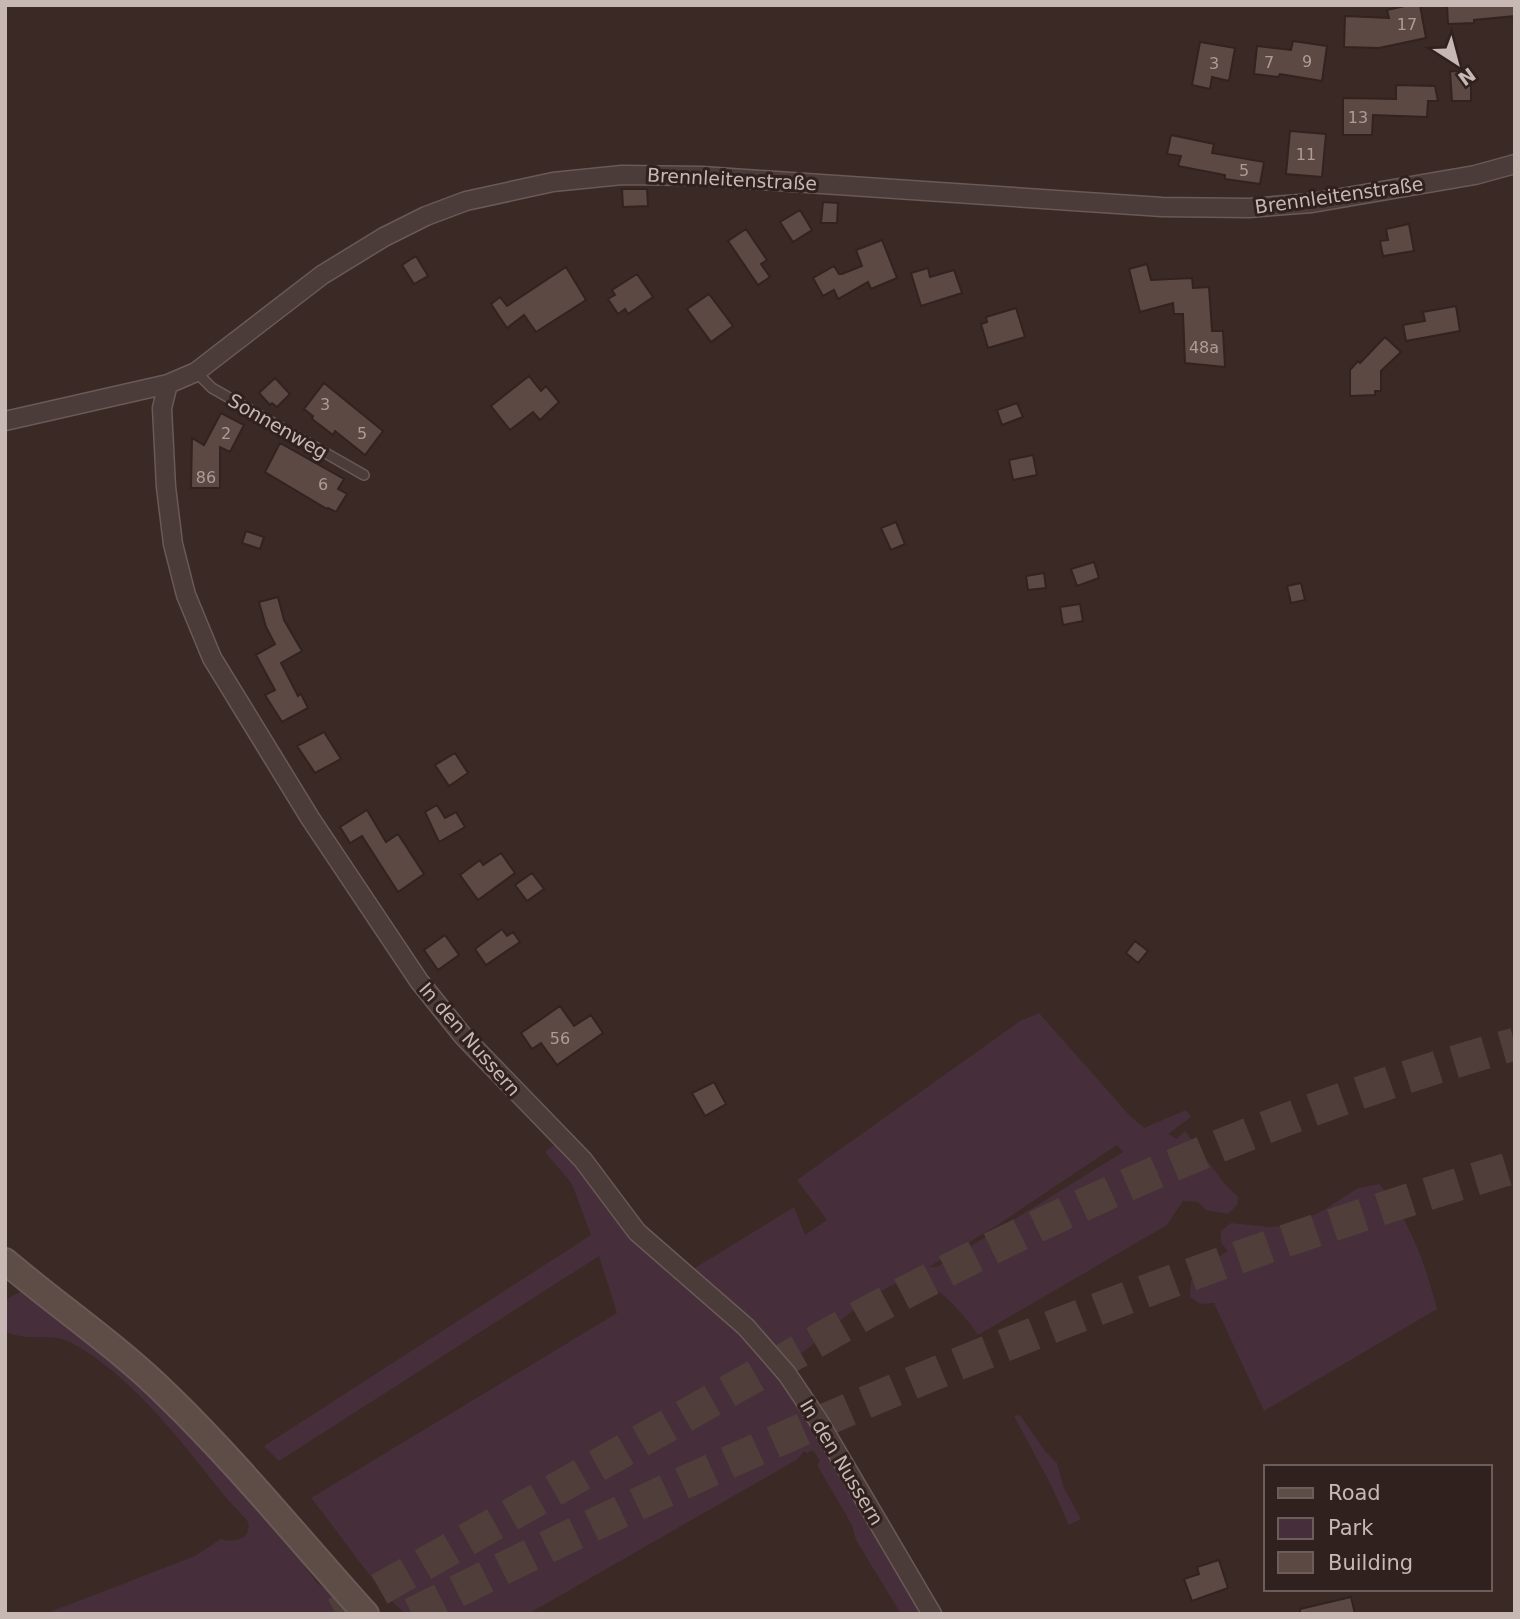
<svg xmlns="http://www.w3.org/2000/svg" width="1520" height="1619" font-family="'DejaVu Sans',sans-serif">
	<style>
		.green { fill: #462f3a; fill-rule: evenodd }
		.building { fill: #5c4944; stroke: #322320; stroke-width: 2 }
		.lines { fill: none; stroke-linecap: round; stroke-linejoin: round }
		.highway-tunnel { stroke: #503e3a; stroke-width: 33; stroke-dasharray: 33 17; stroke-linecap: butt }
		.lane-casing { stroke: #695a57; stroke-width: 12 }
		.street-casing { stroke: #695a57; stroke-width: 21 }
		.secondary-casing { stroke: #695a57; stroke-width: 28 }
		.lane { stroke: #4b3c39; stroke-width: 9 }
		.street { stroke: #4b3c39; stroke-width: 18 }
		.secondary { stroke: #5e4c47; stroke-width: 24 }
		.labels { text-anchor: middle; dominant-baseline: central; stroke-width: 6; stroke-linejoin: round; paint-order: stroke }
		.number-label { font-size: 16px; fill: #ac9c98 }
		.street-label { font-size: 19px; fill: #c7b8b4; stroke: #30211e }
	</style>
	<rect width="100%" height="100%" fill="#3b2925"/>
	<path class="green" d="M 1039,1013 L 1130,1116 L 1144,1128 L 1186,1110 L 1191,1117 L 1168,1134 L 1177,1139 L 1185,1131 L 1225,1184 L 1238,1197 L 1237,1205 L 1228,1214 L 1206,1210 L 1198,1202 L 1183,1201 L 1167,1225 L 978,1335 C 965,1316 934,1277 908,1280 C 886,1283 848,1314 830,1329 C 818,1339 806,1352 792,1359 L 783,1356 L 690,1271 L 794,1207 L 805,1235 L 827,1220 L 797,1180 L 1020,1021 ZM 1117,1145 L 1123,1152 L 937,1267 L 929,1267 L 999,1224 Z
		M 557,1143 L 577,1161 L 624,1229 L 751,1340 L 800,1402 L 927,1614 L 901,1614 L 856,1540 L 852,1525 L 817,1465 L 820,1461 L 813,1450 L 807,1453 L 804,1451 L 798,1459 L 528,1614 L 405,1614 C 368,1579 343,1537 311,1498 L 617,1313 L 599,1256 L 279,1461 L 264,1446 L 591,1235 L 572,1184 L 545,1152 Z
		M 1379,1184 C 1410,1219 1425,1264 1437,1309 L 1264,1411 L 1214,1303 L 1200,1304 L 1190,1297 L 1191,1281 L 1208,1264 L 1228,1251 L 1221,1243 L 1221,1231 L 1231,1223 L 1269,1227 L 1293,1225 L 1324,1210 L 1358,1188 Z
		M 20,1292 L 27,1293 L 86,1336 L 196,1439 L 288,1543 L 317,1583 L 338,1598 L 345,1613 L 350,1614 L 45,1614 L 195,1556 L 221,1539 C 234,1543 252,1540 248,1522 C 240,1512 231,1504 223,1494 C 180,1440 134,1378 72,1343 C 51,1331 26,1343 5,1331 L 5,1300 Z
		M 1020,1415 L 1045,1451 L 1057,1463 L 1064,1488 L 1081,1519 L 1069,1525 L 1051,1485 L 1014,1416 Z"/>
	<path class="building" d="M 1409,5 L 1420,5 L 1426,38 L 1379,48 L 1344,47 L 1345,16 L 1389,18 L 1387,10 Z
		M 1447,5 L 1515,5 L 1515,16 L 1474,20 L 1474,23 L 1448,24 Z
		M 1293,41 L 1327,46 L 1322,81 L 1280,74 L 1278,77 L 1254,74 L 1257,46 L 1291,50 Z
		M 1200,42 L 1235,48 L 1229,81 L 1212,77 L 1210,89 L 1192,85 Z
		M 1450,71 L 1471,72 L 1471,101 L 1452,101 Z
		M 1396,85 L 1435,86 L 1438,101 L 1428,101 L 1427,117 L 1373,115 L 1372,135 L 1343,135 L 1343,98 L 1396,99 Z
		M 1290,131 L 1326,134 L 1322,177 L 1286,174 Z
		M 1171,135 L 1214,144 L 1212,153 L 1264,162 L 1260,184 L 1225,179 L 1225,175 L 1178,166 L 1181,156 L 1167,154 Z
		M 622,189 L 647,189 L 648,206 L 623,207 Z
		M 823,202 L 838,203 L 837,223 L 821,223 Z
		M 800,210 L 812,230 L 793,242 L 780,222 Z
		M 1409,224 L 1414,251 L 1383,256 L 1380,241 L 1388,240 L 1386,229 Z
		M 746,229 L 767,260 L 761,264 L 770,277 L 758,285 L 728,241 Z
		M 882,240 L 897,278 L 871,289 L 868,282 L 838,299 L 834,290 L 823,296 L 813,278 L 834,266 L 839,274 L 842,274 L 862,266 L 856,250 Z
		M 416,256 L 428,276 L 414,284 L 402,265 Z
		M 1147,264 L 1151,280 L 1192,278 L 1193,288 L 1209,287 L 1212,331 L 1223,331 L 1225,367 L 1185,363 L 1183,314 L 1174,314 L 1173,303 L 1140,312 L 1129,269 Z
		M 566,267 L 586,300 L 536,332 L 524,315 L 507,328 L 491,304 L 500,297 L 507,306 Z
		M 928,268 L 930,277 L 954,270 L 962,293 L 921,306 L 911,273 Z
		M 637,274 L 653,297 L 628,314 L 625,309 L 618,314 L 608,299 L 615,295 L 612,290 Z
		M 709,294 L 733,326 L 711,342 L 687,309 Z
		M 1456,306 L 1460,331 L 1406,341 L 1403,325 L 1425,321 L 1423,312 Z
		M 1016,308 L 1025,337 L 988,348 L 981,324 L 987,322 L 986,317 Z
		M 1385,337 L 1401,352 L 1381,371 L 1381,391 L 1375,391 L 1375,395 L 1350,396 L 1350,370 L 1358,361 L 1360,363 Z
		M 529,376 L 541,391 L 546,386 L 559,402 L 540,420 L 533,412 L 510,430 L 491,406 Z
		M 275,378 L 290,394 L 277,407 L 272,403 L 270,405 L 259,393 Z
		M 324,383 L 383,431 L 365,455 L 335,431 L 333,435 L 312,419 L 313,416 L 304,409 Z
		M 1017,403 L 1023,417 L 1002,425 L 997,410 Z
		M 221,413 L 244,425 L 230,452 L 220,447 L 220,488 L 191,488 L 192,438 L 204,445 Z
		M 280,443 L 344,479 L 338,489 L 347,494 L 336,512 L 328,508 L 327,509 L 265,472 Z
		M 1033,455 L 1037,475 L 1013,480 L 1009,460 Z
		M 896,522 L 905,544 L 891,550 L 881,528 Z
		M 246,531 L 264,537 L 260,549 L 242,543 Z
		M 1094,562 L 1099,578 L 1077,586 L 1071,569 Z
		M 1044,573 L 1046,588 L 1028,590 L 1026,576 Z
		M 1301,583 L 1305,600 L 1291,603 L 1287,586 Z
		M 278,597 L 284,620 L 302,651 L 281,663 L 298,696 L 301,694 L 308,708 L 282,722 L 265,695 L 275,690 L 256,655 L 275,644 L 266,627 L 259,602 Z
		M 1080,604 L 1083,621 L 1063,625 L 1060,607 Z
		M 324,732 L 341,759 L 315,773 L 297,746 Z
		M 455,753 L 468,773 L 449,786 L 435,765 Z
		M 437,805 L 445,818 L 456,812 L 465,827 L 439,842 L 425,812 Z
		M 367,810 L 386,842 L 398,834 L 424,874 L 398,892 L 362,836 L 350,843 L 340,827 Z
		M 501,853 L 515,873 L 478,900 L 460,875 L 480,860 L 483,865 Z
		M 532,873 L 544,889 L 527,901 L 515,885 Z
		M 502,929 L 507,936 L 513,932 L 520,942 L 486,965 L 475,949 Z
		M 445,935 L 459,955 L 438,970 L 424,950 Z
		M 1135,941 L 1148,951 L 1138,963 L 1126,953 Z
		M 560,1006 L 574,1026 L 591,1015 L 603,1033 L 557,1065 L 541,1043 L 532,1049 L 521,1033 Z
		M 714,1082 L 726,1104 L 705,1116 L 692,1093 Z
		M 1219,1560 L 1228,1588 L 1192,1601 L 1184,1579 L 1199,1574 L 1197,1567 Z
		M 1351,1597 L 1355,1614 L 1300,1614 L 1300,1609 Z"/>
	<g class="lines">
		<path class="highway-tunnel" d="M 336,1614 L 866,1313 C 1073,1202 1288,1108 1515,1044
			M 412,1614 C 766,1434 1135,1281 1515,1167"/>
		<defs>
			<path id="lane" d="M 196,372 L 212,388 L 364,475"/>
			<path id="street" d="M 168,384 L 162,408 L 166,487 L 173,544 L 186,595 L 212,658 L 310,818 L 419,981 L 463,1036 L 583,1160 L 637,1232 L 746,1327 L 787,1374 L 818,1420 L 932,1614
				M 5,421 L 168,384 L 196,372 L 322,275 L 384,237 L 426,216 L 466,201 L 553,182 L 622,175 L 702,176 L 1162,207 L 1249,208 L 1312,203 L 1475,175 L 1515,164"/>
			<path id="secondary" d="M 5,1261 C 59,1307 119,1347 169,1397 C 239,1465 301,1542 366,1614"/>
		</defs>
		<use href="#lane" class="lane-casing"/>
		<use href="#street" class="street-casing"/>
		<use href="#secondary" class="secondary-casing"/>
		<use href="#lane" class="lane"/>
		<use href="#street" class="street"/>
		<use href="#secondary" class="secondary"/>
	</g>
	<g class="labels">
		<g class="number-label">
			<text x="1407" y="24">17</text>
			<text x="1307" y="61">9</text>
			<text x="1269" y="62">7</text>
			<text x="1214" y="63">3</text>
			<text x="1358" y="117">13</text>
			<text x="1306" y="154">11</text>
			<text x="1244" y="170">5</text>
			<text x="1204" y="347">48a</text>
			<text x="325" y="404">3</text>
			<text x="226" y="433">2</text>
			<text x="362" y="433">5</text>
			<text x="206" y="477">86</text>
			<text x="323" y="484">6</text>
			<text x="560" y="1038">56</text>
		</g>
		<g class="street-label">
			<text transform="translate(732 179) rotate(3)">Brennleitenstraße</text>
			<text transform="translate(1339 195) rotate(-8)">Brennleitenstraße</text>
			<text transform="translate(278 426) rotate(30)">Sonnenweg</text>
			<text transform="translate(470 1039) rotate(49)">In den Nussern</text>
			<text transform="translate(842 1462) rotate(59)">In den Nussern</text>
		</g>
	</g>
	<rect width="1520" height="1619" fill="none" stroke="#c7b8b4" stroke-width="14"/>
	<rect x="1264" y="1465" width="228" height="126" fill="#30211e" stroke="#6c5d5a" stroke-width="2"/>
	<rect x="1278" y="1488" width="35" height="10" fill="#5e4c47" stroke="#6c5d5a" stroke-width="2"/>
	<text x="1328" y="1500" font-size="21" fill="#c7b8b4">Road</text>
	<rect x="1278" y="1518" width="35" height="21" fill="#462f3a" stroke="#6c5d5a" stroke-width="2"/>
	<text x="1328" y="1535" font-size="21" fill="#c7b8b4">Park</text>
	<rect x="1278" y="1552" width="35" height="21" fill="#5c4944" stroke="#6c5d5a" stroke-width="2"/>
	<text x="1328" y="1570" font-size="21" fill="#c7b8b4">Building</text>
	<g transform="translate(1457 63) rotate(144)" stroke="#30211e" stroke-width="5" paint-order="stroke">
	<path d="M0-5L12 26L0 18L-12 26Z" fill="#c7b8b4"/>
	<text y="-10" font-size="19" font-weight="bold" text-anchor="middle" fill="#c7b8b4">N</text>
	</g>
</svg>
